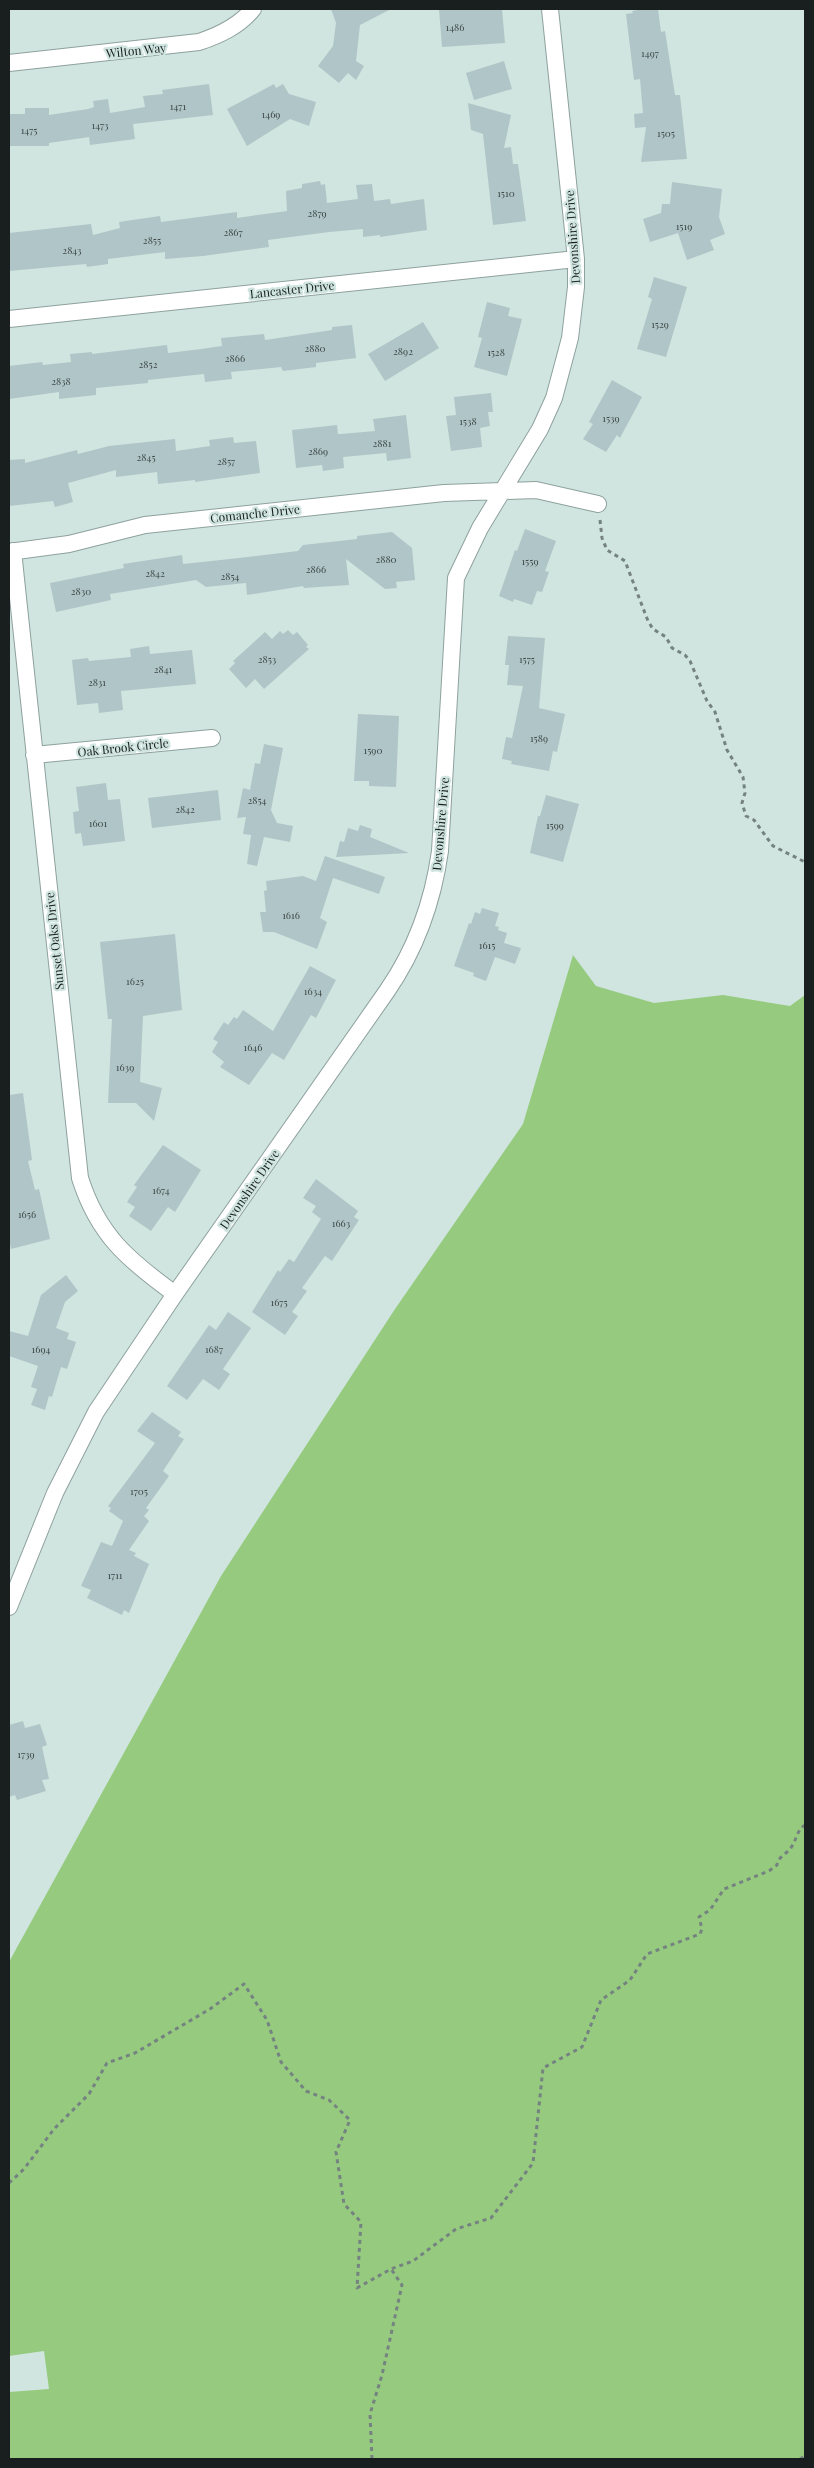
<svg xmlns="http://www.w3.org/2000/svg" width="814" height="2468" font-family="'Playfair Display',serif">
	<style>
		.green { fill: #96cb7f }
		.building { fill: #b0c5c7 }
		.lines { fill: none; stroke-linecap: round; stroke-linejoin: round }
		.minor-casing { stroke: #8ea19d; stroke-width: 18 }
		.path { stroke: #758380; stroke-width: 3; stroke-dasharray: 4 4; stroke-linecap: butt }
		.minor { stroke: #fff; stroke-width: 16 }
		.labels { text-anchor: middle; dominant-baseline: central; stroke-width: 4.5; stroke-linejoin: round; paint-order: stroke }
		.number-label { font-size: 10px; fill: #3e4848 }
		.street-label { font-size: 12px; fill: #181f1e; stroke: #d0e5e0 }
	</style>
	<rect width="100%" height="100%" fill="#d0e5e0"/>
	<path class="green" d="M 573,955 L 596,986 L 654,1003 L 723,995 L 790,1006 L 805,995 L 805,2459 L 9,2459 L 9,2392 L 49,2389 L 44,2351 L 9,2356 L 9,1962 L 221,1576 L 395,1309 L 523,1124 Z"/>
	<path class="building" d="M 331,9 L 391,9 L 360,25 L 356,61 L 364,66 L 356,80 L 348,73 L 339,83 L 318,66 L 333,46 L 336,23 Z
		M 439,9 L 502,9 L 505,43 L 442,47 Z
		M 644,9 L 658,9 L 661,32 L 665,31 L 675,95 L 680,95 L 687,159 L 641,162 L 646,127 L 635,128 L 634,114 L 643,113 L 640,79 L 634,80 L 626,14 L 633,13 L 632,11 Z
		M 504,61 L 512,89 L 474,100 L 466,73 Z
		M 209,84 L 213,115 L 133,124 L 135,139 L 90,145 L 89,137 L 49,143 L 49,146 L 9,146 L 9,114 L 25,114 L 25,108 L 49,108 L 49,115 L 88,109 L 94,107 L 93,101 L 108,99 L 110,113 L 145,107 L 143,96 L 163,94 L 162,90 Z
		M 274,84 L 276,88 L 283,84 L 289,94 L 316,102 L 309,126 L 290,119 L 247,146 L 227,109 Z
		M 468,103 L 511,115 L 504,148 L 511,147 L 513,164 L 518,164 L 526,221 L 493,225 L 483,134 L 471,130 Z
		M 320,181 L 321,185 L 325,184 L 327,203 L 358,199 L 356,185 L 372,184 L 374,201 L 390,199 L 391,204 L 424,199 L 427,230 L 380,237 L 380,235 L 363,237 L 363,229 L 329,232 L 268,240 L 269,247 L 203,256 L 165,259 L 165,252 L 108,259 L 108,264 L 87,267 L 86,264 L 9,271 L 9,233 L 91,224 L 93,235 L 120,228 L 119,222 L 160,216 L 161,222 L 237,212 L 237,218 L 287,211 L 286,191 L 302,188 L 302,184 Z
		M 672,182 L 722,189 L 719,217 L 725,234 L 710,240 L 714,250 L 687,260 L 678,233 L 650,242 L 643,219 L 661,213 L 662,204 L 670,204 Z
		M 654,277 L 687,287 L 666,357 L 637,349 L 652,299 L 648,297 Z
		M 487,302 L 510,308 L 508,316 L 522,319 L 507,376 L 474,367 L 482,338 L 478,337 Z
		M 423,322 L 439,348 L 385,381 L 368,354 Z
		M 352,325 L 356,358 L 316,363 L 316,367 L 283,371 L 281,367 L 231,372 L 232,379 L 205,382 L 204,374 L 148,380 L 148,383 L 96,388 L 96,395 L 59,399 L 59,392 L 9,399 L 9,366 L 42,362 L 43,365 L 71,362 L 70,354 L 92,352 L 92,354 L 167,345 L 168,353 L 201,349 L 222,346 L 221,338 L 264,334 L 265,340 L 332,330 L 332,327 Z
		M 612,380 L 642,397 L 620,438 L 617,435 L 606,452 L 583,439 L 593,424 L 589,422 Z
		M 491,393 L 493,412 L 488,412 L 490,426 L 480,428 L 482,447 L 451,451 L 446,416 L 456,415 L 454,397 Z
		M 406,415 L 411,458 L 387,461 L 386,453 L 343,457 L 344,468 L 323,471 L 322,465 L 296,468 L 292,430 L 337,425 L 338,434 L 341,434 L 375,431 L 373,419 Z
		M 233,437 L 234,443 L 256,441 L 260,473 L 195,482 L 195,480 L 158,484 L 157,472 L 116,477 L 116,470 L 68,483 L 73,502 L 55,507 L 53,501 L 9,506 L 9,460 L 25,459 L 25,463 L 77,450 L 78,454 L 109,446 L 175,439 L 176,451 L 210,446 L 209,440 Z
		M 525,529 L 556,541 L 545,571 L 549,572 L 542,592 L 537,591 L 532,605 L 514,599 L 513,602 L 499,596 L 515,550 L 517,551 Z
		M 392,532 L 412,548 L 415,580 L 396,582 L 397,588 L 385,589 L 346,559 L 349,585 L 304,588 L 303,586 L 247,595 L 246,583 L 206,587 L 196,580 L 110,594 L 111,600 L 56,612 L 50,583 L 124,568 L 123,564 L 182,555 L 183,564 L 230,559 L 298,551 L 303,545 L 357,539 L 357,536 Z
		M 288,630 L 293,635 L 297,632 L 308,645 L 306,647 L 309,649 L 264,689 L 255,679 L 246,688 L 229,669 L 235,663 L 233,661 L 265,632 L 272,639 L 280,631 L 283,634 Z
		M 508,636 L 545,638 L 539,708 L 565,714 L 557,752 L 553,751 L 549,771 L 511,764 L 512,761 L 502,759 L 506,737 L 512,738 L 523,686 L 507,685 L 509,665 L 505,665 Z
		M 149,646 L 150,654 L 192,650 L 196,684 L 121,691 L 123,710 L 99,713 L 98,703 L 77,705 L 72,660 L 88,658 L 89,661 L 131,657 L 130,649 Z
		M 358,714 L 399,716 L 396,787 L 369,786 L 369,781 L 354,781 Z
		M 264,744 L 283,748 L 271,810 L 277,823 L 293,826 L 290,842 L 264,837 L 257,866 L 247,864 L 251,835 L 243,834 L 246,817 L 237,818 L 243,788 L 250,790 L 255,763 L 260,764 Z
		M 106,783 L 108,800 L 120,799 L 125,841 L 83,846 L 81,833 L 75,834 L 73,812 L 79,811 L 76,787 Z
		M 218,790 L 221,820 L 152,828 L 148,798 Z
		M 546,795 L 579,804 L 563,862 L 530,853 L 538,816 L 540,816 Z
		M 360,825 L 372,829 L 370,837 L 409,853 L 336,857 L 340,841 L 344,842 L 348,828 L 358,831 Z
		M 325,856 L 385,877 L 379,894 L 333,878 L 320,918 L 327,922 L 317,949 L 274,932 L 263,932 L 260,912 L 266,912 L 264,891 L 267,890 L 266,881 L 303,876 L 316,881 Z
		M 482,908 L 499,913 L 495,926 L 499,927 L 498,930 L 507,933 L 504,943 L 521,948 L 515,964 L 495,957 L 486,981 L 473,976 L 474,973 L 454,966 L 469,923 L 471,924 L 475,912 L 480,914 Z
		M 175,934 L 182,1010 L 143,1016 L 140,1082 L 162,1088 L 154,1121 L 136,1103 L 108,1103 L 112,1019 L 108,1019 L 100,942 Z
		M 310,966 L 336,980 L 316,1018 L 311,1015 L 284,1060 L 272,1053 L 249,1085 L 220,1067 L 224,1062 L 212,1052 L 218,1042 L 213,1039 L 224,1022 L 228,1025 L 234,1017 L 237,1019 L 243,1010 L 273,1031 Z
		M 23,1093 L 32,1160 L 28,1161 L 35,1190 L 39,1189 L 50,1239 L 11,1249 L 9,1239 L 9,1095 Z
		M 163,1145 L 201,1170 L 175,1212 L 168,1207 L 151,1231 L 129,1216 L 135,1207 L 127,1202 L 137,1187 L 134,1185 Z
		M 316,1179 L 358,1211 L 354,1217 L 359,1220 L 332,1261 L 325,1256 L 302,1288 L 307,1291 L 292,1312 L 298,1316 L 285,1335 L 252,1312 L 278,1270 L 280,1272 L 289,1259 L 294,1262 L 321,1219 L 312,1212 L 316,1206 L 303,1198 Z
		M 66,1275 L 78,1291 L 65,1302 L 56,1328 L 69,1333 L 67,1339 L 76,1342 L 67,1369 L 61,1367 L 52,1397 L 49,1396 L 45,1410 L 31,1405 L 37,1389 L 31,1387 L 38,1366 L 9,1356 L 9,1331 L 28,1336 L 41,1295 Z
		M 228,1312 L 251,1328 L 223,1369 L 230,1374 L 219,1390 L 203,1379 L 187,1400 L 167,1386 L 209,1325 L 216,1330 Z
		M 152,1412 L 181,1432 L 178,1436 L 184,1439 L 163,1471 L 169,1476 L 146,1508 L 149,1510 L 144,1516 L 149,1521 L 129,1550 L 136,1553 L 134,1556 L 149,1564 L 129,1613 L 124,1610 L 122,1615 L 87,1598 L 91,1590 L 81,1586 L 101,1542 L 112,1546 L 123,1521 L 109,1511 L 111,1508 L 108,1506 L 155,1443 L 137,1431 Z
		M 23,1721 L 25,1728 L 40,1724 L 47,1745 L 42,1747 L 49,1779 L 42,1780 L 46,1791 L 17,1800 L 15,1795 L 9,1797 L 9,1725 Z"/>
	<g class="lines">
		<defs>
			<path id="minor" d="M 9,63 L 199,42 C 220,35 239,26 253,9
				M 9,319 L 576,259
				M 13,551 L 80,1178 C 98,1235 128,1260 175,1294
				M 9,552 L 69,544 L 145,525 L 444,493 L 536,490 L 598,504
				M 34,755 L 212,738
				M 9,1607 L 55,1493 L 96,1412 L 175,1294 L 387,991 C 416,949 433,901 440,851 L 456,578 L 480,528 L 540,429 L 554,398 L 570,338 L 576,287 L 576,259 L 550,9"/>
		</defs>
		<use href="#minor" class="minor-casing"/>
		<path class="path" d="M 600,520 L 602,538 L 607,550 L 625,561 L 648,621 L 653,629 L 666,637 L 672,648 L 685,655 L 690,661 L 707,701 L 715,712 L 727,750 L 743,777 L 745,793 L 742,803 L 746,816 L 754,820 L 773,846 L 805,862
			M 9,2183 L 24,2169 L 54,2129 L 89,2094 L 107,2063 L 135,2053 L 210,2009 L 244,1984 L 267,2020 L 281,2062 L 306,2091 L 329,2100 L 350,2120 L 336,2152 L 344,2204 L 361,2222 L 357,2288 L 391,2269 L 413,2261 L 456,2229 L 491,2218 L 533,2163 L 543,2068 L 582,2047 L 601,2000 L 630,1980 L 647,1954 L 700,1934 L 702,1929 L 699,1917 L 710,1910 L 724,1889 L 769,1871 L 777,1865 C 778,1856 788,1854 792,1846 C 797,1838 797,1830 805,1825
			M 372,2459 L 370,2414 L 382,2375 L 402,2285 L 391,2269
			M 800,2459 L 805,2456"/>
		<use href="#minor" class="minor"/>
	</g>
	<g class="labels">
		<g class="number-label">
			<text x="455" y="27">1486</text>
			<text x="650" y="53">1497</text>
			<text x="178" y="106">1471</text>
			<text x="271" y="114">1469</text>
			<text x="100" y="125">1473</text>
			<text x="29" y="130">1475</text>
			<text x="666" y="133">1505</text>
			<text x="506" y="193">1510</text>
			<text x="317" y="213">2879</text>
			<text x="684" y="226">1519</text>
			<text x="233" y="232">2867</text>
			<text x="152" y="240">2855</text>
			<text x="72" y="250">2843</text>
			<text x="660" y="324">1529</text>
			<text x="315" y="348">2880</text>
			<text x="403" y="351">2892</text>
			<text x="496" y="352">1528</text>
			<text x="235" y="358">2866</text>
			<text x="148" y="364">2852</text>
			<text x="61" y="381">2838</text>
			<text x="611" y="418">1539</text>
			<text x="468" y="421">1538</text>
			<text x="382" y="443">2881</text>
			<text x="318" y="451">2869</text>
			<text x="146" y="457">2845</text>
			<text x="226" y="461">2857</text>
			<text x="386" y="559">2880</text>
			<text x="530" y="561">1559</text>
			<text x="316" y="569">2866</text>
			<text x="155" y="573">2842</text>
			<text x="230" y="576">2854</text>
			<text x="81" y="591">2830</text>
			<text x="267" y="659">2853</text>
			<text x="527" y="659">1575</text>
			<text x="163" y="669">2841</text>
			<text x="97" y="682">2831</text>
			<text x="539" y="738">1589</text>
			<text x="373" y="750">1590</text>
			<text x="257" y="800">2854</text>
			<text x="185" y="809">2842</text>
			<text x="98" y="823">1601</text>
			<text x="555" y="825">1599</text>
			<text x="291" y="915">1616</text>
			<text x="487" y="945">1615</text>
			<text x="135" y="981">1625</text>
			<text x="313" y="991">1634</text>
			<text x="253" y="1047">1646</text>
			<text x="125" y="1067">1639</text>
			<text x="161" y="1190">1674</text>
			<text x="27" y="1214">1656</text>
			<text x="341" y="1223">1663</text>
			<text x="279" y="1302">1675</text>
			<text x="41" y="1349">1694</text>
			<text x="214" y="1349">1687</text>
			<text x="139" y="1491">1705</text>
			<text x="115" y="1575">1711</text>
			<text x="26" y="1754">1739</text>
		</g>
		<g class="street-label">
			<text transform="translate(136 50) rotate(-6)">Wilton Way</text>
			<text transform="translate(572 237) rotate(-94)">Devonshire Drive</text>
			<text transform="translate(292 289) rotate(-6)">Lancaster Drive</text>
			<text transform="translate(255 513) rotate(-6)">Comanche Drive</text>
			<text transform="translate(123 747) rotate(-6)">Oak Brook Circle</text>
			<text transform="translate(440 824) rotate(-85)">Devonshire Drive</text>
			<text transform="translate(54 941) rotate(-96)">Sunset Oaks Drive</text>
			<text transform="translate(249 1189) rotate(-55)">Devonshire Drive</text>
		</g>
	</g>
	<rect width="814" height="2468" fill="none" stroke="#181f1e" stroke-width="20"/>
</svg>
